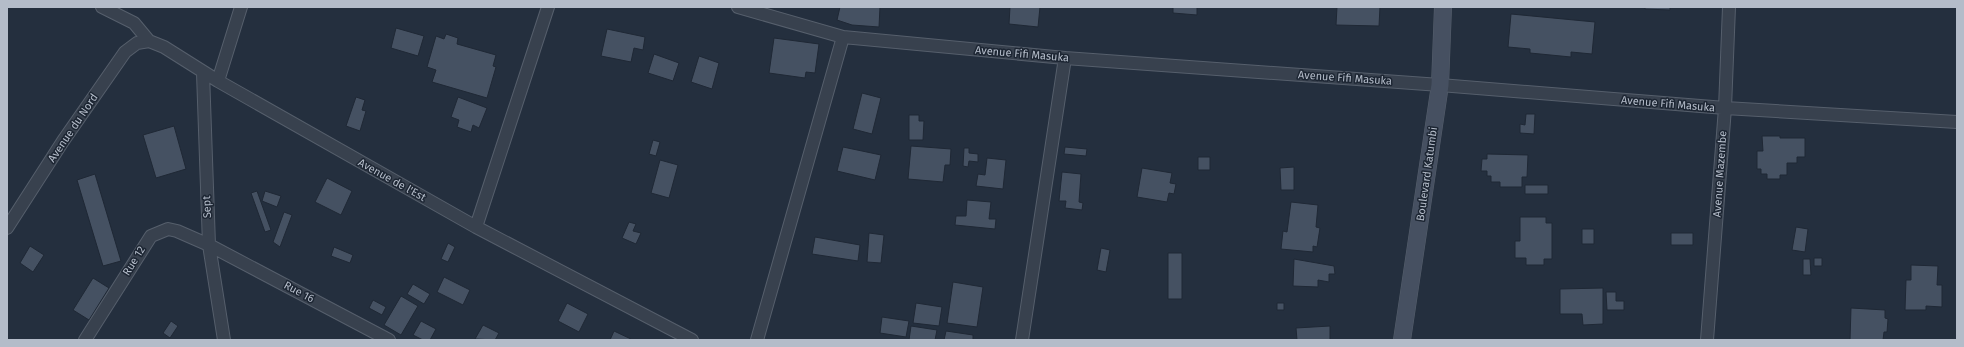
<svg xmlns="http://www.w3.org/2000/svg" width="1964" height="347" font-family="'Fira Sans',sans-serif">
	<style>
		.building { fill: #455162; stroke: #1f2835 }
		.lines { fill: none; stroke-linecap: round; stroke-linejoin: round }
		.street-casing { stroke: #565f6c; stroke-width: 14 }
		.secondary-casing { stroke: #565f6c; stroke-width: 18 }
		.street { stroke: #38414e; stroke-width: 12 }
		.secondary { stroke: #465061; stroke-width: 17 }
		.labels { text-anchor: middle; dominant-baseline: central; stroke-width: 3; stroke-linejoin: round; paint-order: stroke }
		.street-label { font-size: 11px; fill: #b4bcc9; stroke: #1d2633 }
	</style>
	<rect width="100%" height="100%" fill="#242f3e"/>
	<path class="building" d="M 840,7 L 880,7 L 879,27 L 852,25 L 837,20 Z
		M 1010,7 L 1040,7 L 1038,27 L 1009,24 Z
		M 1173,7 L 1197,7 L 1197,15 L 1173,13 Z
		M 1337,7 L 1380,7 L 1379,26 L 1336,25 Z
		M 1645,7 L 1670,7 L 1670,10 L 1645,9 Z
		M 1511,14 L 1595,22 L 1592,54 L 1571,52 L 1571,57 L 1530,53 L 1530,49 L 1508,47 Z
		M 396,28 L 424,36 L 418,56 L 391,48 Z
		M 607,29 L 645,37 L 643,50 L 634,48 L 631,62 L 601,56 Z
		M 446,34 L 458,38 L 457,44 L 496,55 L 493,66 L 496,67 L 487,98 L 432,82 L 436,70 L 427,67 L 436,36 L 444,39 Z
		M 774,38 L 819,44 L 815,73 L 806,72 L 805,78 L 769,73 Z
		M 654,54 L 679,63 L 673,81 L 648,73 Z
		M 699,56 L 719,63 L 712,89 L 691,82 Z
		M 862,93 L 881,98 L 872,134 L 853,129 Z
		M 356,97 L 365,100 L 362,110 L 366,111 L 360,131 L 346,126 Z
		M 458,97 L 487,108 L 479,128 L 473,125 L 471,132 L 457,127 L 459,120 L 451,117 Z
		M 1526,114 L 1535,114 L 1534,134 L 1520,133 L 1520,124 L 1525,125 Z
		M 909,115 L 919,115 L 919,121 L 924,121 L 923,140 L 909,140 Z
		M 174,126 L 186,169 L 156,178 L 143,135 Z
		M 1762,136 L 1780,136 L 1780,138 L 1805,138 L 1805,157 L 1797,157 L 1797,163 L 1787,163 L 1787,175 L 1780,175 L 1780,179 L 1767,179 L 1767,174 L 1761,174 L 1761,169 L 1757,169 L 1757,151 L 1763,151 Z
		M 653,140 L 660,142 L 656,156 L 649,154 Z
		M 911,146 L 951,149 L 950,165 L 945,165 L 943,182 L 908,179 Z
		M 843,147 L 881,155 L 875,180 L 837,171 Z
		M 1065,147 L 1087,149 L 1086,156 L 1064,154 Z
		M 964,148 L 969,148 L 969,153 L 978,154 L 978,162 L 969,161 L 968,167 L 963,166 Z
		M 1487,154 L 1528,155 L 1527,177 L 1522,177 L 1522,187 L 1500,187 L 1500,182 L 1491,182 L 1491,176 L 1487,176 L 1487,171 L 1481,171 L 1482,159 L 1487,159 Z
		M 1198,157 L 1210,157 L 1210,170 L 1198,170 Z
		M 987,158 L 1006,160 L 1003,189 L 976,186 L 978,174 L 985,175 Z
		M 660,160 L 678,165 L 669,198 L 651,193 Z
		M 1294,167 L 1294,190 L 1281,190 L 1280,168 Z
		M 1142,168 L 1172,173 L 1170,183 L 1176,184 L 1174,194 L 1169,193 L 1167,202 L 1137,197 Z
		M 1062,172 L 1081,174 L 1079,202 L 1083,203 L 1082,210 L 1065,208 L 1066,201 L 1059,201 Z
		M 95,174 L 121,261 L 103,266 L 77,180 Z
		M 327,178 L 352,191 L 341,215 L 315,202 Z
		M 1525,185 L 1548,185 L 1548,194 L 1525,194 Z
		M 257,191 L 271,230 L 265,232 L 251,193 Z
		M 265,191 L 281,196 L 277,207 L 262,201 Z
		M 967,200 L 991,202 L 989,219 L 996,219 L 995,229 L 955,225 L 956,216 L 966,216 Z
		M 1291,202 L 1318,205 L 1316,227 L 1320,228 L 1317,247 L 1313,246 L 1313,252 L 1281,249 L 1283,231 L 1287,232 Z
		M 284,212 L 292,215 L 280,247 L 273,242 Z
		M 1520,217 L 1546,217 L 1546,223 L 1552,223 L 1552,259 L 1544,259 L 1544,265 L 1526,265 L 1526,258 L 1515,258 L 1515,241 L 1520,241 Z
		M 629,222 L 636,224 L 633,231 L 641,233 L 636,244 L 622,238 Z
		M 1796,227 L 1808,229 L 1805,252 L 1792,250 Z
		M 1582,229 L 1594,229 L 1594,244 L 1582,244 Z
		M 869,233 L 884,235 L 881,263 L 867,262 Z
		M 1671,233 L 1693,233 L 1693,245 L 1671,245 Z
		M 815,237 L 860,245 L 858,261 L 812,254 Z
		M 448,243 L 455,247 L 448,262 L 441,259 Z
		M 30,246 L 44,255 L 33,272 L 20,263 Z
		M 334,247 L 353,255 L 350,263 L 331,256 Z
		M 1101,248 L 1110,250 L 1106,272 L 1097,270 Z
		M 1168,253 L 1182,253 L 1182,299 L 1168,299 Z
		M 1814,258 L 1822,258 L 1822,266 L 1814,266 Z
		M 1294,259 L 1334,266 L 1335,274 L 1329,274 L 1329,282 L 1318,280 L 1318,287 L 1293,286 Z
		M 1803,259 L 1810,259 L 1811,275 L 1803,275 Z
		M 1911,265 L 1938,266 L 1937,285 L 1942,285 L 1942,307 L 1926,306 L 1926,310 L 1905,310 L 1906,280 L 1911,280 Z
		M 444,277 L 470,290 L 463,305 L 437,292 Z
		M 93,278 L 109,288 L 89,320 L 73,310 Z
		M 953,282 L 983,287 L 977,327 L 947,323 Z
		M 413,284 L 430,294 L 424,304 L 407,294 Z
		M 1603,288 L 1603,324 L 1583,325 L 1582,314 L 1560,314 L 1560,289 Z
		M 1606,292 L 1616,292 L 1616,301 L 1624,301 L 1624,310 L 1607,310 Z
		M 401,296 L 418,306 L 401,335 L 384,325 Z
		M 373,300 L 386,307 L 382,315 L 369,308 Z
		M 567,303 L 588,314 L 579,332 L 558,321 Z
		M 916,303 L 942,307 L 939,326 L 913,323 Z
		M 1277,303 L 1284,303 L 1284,310 L 1277,310 Z
		M 1851,308 L 1885,310 L 1885,318 L 1888,319 L 1887,332 L 1884,332 L 1883,340 L 1850,340 Z
		M 882,317 L 909,321 L 906,337 L 880,333 Z
		M 171,321 L 178,326 L 170,338 L 163,333 Z
		M 421,321 L 436,329 L 430,340 L 423,340 L 413,335 Z
		M 483,325 L 499,333 L 495,340 L 475,339 Z
		M 911,326 L 937,330 L 935,340 L 909,340 Z
		M 1330,326 L 1330,340 L 1297,340 L 1296,328 Z
		M 614,331 L 631,339 L 630,340 L 610,340 Z
		M 946,331 L 973,335 L 973,340 L 944,340 Z"/>
	<g class="lines">
		<defs>
			<path id="street" d="M 102,7 L 134,23 L 149,41 L 164,47 L 218,81 L 476,227 L 692,340
				M 738,7 L 843,37 L 1065,58 L 1440,85 L 1725,108 L 1957,122
				M 203,73 L 209,245 L 224,340
				M 218,81 L 241,7
				M 476,227 L 548,7
				M 7,228 L 63,141 L 125,52 L 137,43 L 149,41
				M 85,340 L 151,236 L 168,229 L 177,231 L 209,245 L 389,340
				M 757,340 L 843,37
				M 1022,340 L 1065,58
				M 1707,340 L 1725,108 L 1729,7"/>
			<path id="secondary" d="M 1402,340 L 1440,85 L 1443,7"/>
		</defs>
		<use href="#street" class="street-casing"/>
		<use href="#secondary" class="secondary-casing"/>
		<use href="#street" class="street"/>
		<use href="#secondary" class="secondary"/>
	</g>
	<g class="labels">
		<g class="street-label">
			<text transform="translate(1022 54) rotate(5)">Avenue Fifi Masuka</text>
			<text transform="translate(1345 78) rotate(4)">Avenue Fifi Masuka</text>
			<text transform="translate(1668 104) rotate(5)">Avenue Fifi Masuka</text>
			<text transform="translate(73 128) rotate(-56)">Avenue du Nord</text>
			<text transform="translate(1427 174) rotate(-82)">Boulevard Katumbi</text>
			<text transform="translate(1720 174) rotate(-86)">Avenue Mazembe</text>
			<text transform="translate(392 180) rotate(29)">Avenue de l'Est</text>
			<text transform="translate(207 207) rotate(-92)">Sept</text>
			<text transform="translate(134 261) rotate(-58)">Rue 12</text>
			<text transform="translate(299 292) rotate(28)">Rue 16</text>
		</g>
	</g>
	<rect width="1964" height="347" fill="none" stroke="#b4bcc9" stroke-width="16"/>
</svg>
